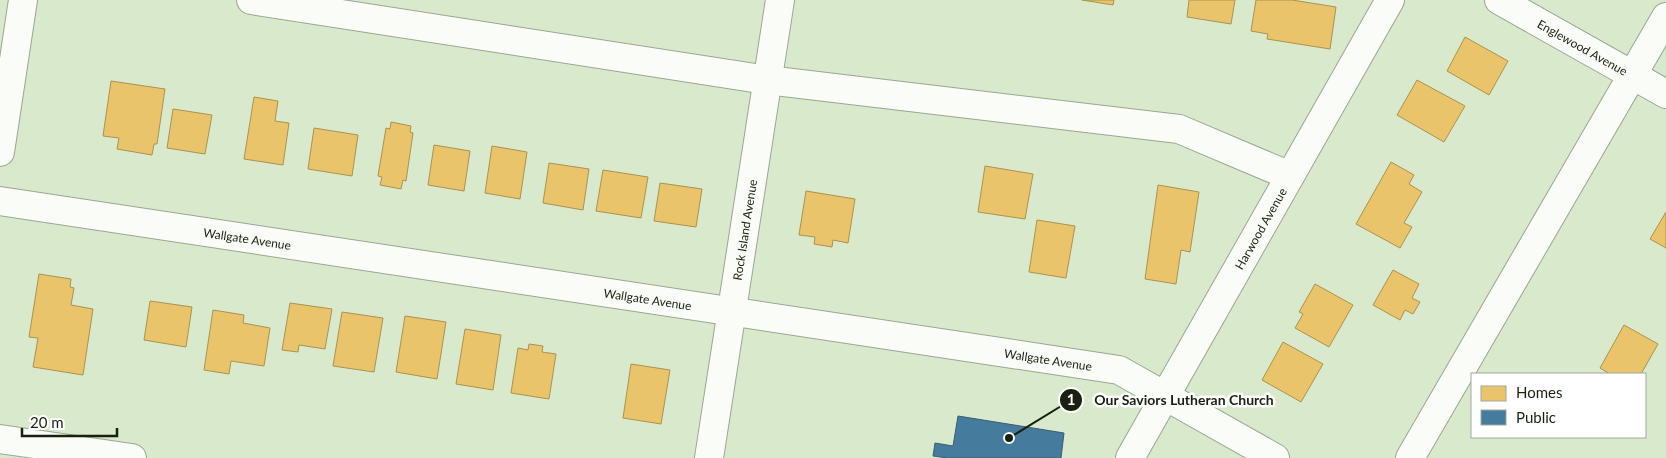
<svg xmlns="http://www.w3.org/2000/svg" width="1666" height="458" font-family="Lato,sans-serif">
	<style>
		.homes { fill: #e9c46a; stroke: #aa934e }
		.public { fill: #457b9d; stroke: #376072 }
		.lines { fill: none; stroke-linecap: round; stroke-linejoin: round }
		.minor-casing { stroke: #9aa791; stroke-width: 30 }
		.minor { stroke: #f9fcf7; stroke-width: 28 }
		.labels { text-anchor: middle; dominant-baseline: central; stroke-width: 5; stroke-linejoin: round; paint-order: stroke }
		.street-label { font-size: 12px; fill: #17220e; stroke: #fff }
		.leader { fill: none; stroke: #17220e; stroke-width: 2 }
		.callout-dot { fill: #17220e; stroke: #fff; stroke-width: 2 }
		.mark-label { font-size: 15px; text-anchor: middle; font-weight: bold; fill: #fff }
		.callout-label { font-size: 14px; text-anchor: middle; font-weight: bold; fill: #17220e; stroke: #fff; stroke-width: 5; stroke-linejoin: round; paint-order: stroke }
	</style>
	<rect width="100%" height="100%" fill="#d8e9cc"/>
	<path class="homes" d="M 1082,0 L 1114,0 L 1113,5 Z
		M 1189,0 L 1235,0 L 1231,24 L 1187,17 Z
		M 1256,0 L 1292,0 L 1336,7 L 1330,49 L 1267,39 L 1268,34 L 1251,31 Z
		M 1465,37 L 1508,61 L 1489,95 L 1447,71 Z
		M 1417,80 L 1465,106 L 1444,142 L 1397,115 Z
		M 111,81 L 165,89 L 157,144 L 154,144 L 152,155 L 117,149 L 119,138 L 103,136 Z
		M 254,97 L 278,101 L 275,121 L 289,123 L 283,165 L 244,159 Z
		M 173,109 L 212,115 L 205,154 L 167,148 Z
		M 391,122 L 411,126 L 410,132 L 413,133 L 406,181 L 403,180 L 401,189 L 380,185 L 382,177 L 378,176 L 386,128 L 390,129 Z
		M 314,128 L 358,135 L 352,176 L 308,169 Z
		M 434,145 L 470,151 L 464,191 L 428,185 Z
		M 492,146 L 527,152 L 520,199 L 485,193 Z
		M 1391,162 L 1414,175 L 1409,184 L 1422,192 L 1404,223 L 1412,227 L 1400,248 L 1356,224 Z
		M 549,163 L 589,169 L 583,210 L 543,203 Z
		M 985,166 L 1033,174 L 1025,219 L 978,212 Z
		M 603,170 L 648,177 L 641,218 L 596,211 Z
		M 660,183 L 702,189 L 696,227 L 654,221 Z
		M 1158,185 L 1199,192 L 1190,252 L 1181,250 L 1176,284 L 1145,279 Z
		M 806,191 L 855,199 L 848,243 L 833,240 L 832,247 L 814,244 L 815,237 L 799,235 Z
		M 1666,212 L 1666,248 L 1650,239 Z
		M 1037,220 L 1075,226 L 1066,278 L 1029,272 Z
		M 1393,270 L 1419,284 L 1412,298 L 1420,302 L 1413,314 L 1405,310 L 1400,320 L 1373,305 Z
		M 39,274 L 71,279 L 70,287 L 74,288 L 71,305 L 93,309 L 83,375 L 33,367 L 38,338 L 29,337 Z
		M 1315,284 L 1353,305 L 1329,347 L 1295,328 L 1303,314 L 1299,312 Z
		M 150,301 L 192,307 L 186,347 L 144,340 Z
		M 290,303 L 332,309 L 325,349 L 299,345 L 298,352 L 282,350 Z
		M 213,310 L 244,315 L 243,323 L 270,328 L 264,366 L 231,361 L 229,374 L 204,370 Z
		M 342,312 L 383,318 L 374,372 L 333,366 Z
		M 405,316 L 446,322 L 437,379 L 396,372 Z
		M 1624,325 L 1658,344 L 1641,374 L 1610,374 L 1600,368 Z
		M 465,329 L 501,335 L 493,390 L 456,384 Z
		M 1283,342 L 1323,364 L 1301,402 L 1262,380 Z
		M 529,344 L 543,346 L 542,352 L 556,354 L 549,399 L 511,393 L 518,348 L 528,350 Z
		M 631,364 L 670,370 L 661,424 L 623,418 Z"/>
	<path class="public" d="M 958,416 L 1064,433 L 1061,458 L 948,458 L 933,456 L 935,443 L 953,446 Z"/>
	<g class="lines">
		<defs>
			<g id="minor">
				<path d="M 251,0 L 767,80 L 1179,129 L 1290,176"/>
				<path id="s1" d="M 1499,0 L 1666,94"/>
				<path d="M 0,152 L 23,0"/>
				<path id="s2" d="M 0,201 L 1119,370 L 1275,458"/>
				<path d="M 0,439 L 132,458"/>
				<path id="s3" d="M 709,458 L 780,0"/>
				<path id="s4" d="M 1130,458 L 1390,0"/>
				<path d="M 1410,458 L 1666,17"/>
			</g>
		</defs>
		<use href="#minor" class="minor-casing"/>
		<use href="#minor" class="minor"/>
	</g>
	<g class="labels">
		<g class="street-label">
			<text stroke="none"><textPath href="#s1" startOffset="96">Englewood Avenue</textPath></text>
			<text stroke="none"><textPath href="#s3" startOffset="231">Rock Island Avenue</textPath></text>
			<text stroke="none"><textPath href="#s4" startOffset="264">Harwood Avenue</textPath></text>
			<text stroke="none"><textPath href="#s2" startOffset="250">Wallgate Avenue</textPath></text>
			<text stroke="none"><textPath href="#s2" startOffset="655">Wallgate Avenue</textPath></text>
			<text stroke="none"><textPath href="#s2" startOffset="1060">Wallgate Avenue</textPath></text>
		</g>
	</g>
	<path class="leader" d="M1009 438L1071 400"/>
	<g class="callout-dot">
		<circle cx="1009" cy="438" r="5"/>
		<circle cx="1071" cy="400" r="12"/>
	</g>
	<g class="mark-label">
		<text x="1071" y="405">1</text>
	</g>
	<g class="callout-label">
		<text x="1184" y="405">Our Saviors Lutheran Church</text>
	</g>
	<rect x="1471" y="373" width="175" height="65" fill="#ffffff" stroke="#a2a79f"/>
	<rect x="1481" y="386" width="25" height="15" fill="#e9c46a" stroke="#a2a79f"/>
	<text x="1516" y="398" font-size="15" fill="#17220e">Homes</text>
	<rect x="1481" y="410" width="25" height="15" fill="#457b9d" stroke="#a2a79f"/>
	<text x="1516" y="423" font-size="15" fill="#17220e">Public</text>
	<path d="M22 428v8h95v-8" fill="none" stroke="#17220e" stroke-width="2.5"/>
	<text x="30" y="428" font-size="15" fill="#17220e" stroke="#ffffff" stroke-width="4" paint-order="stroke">20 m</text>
</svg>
